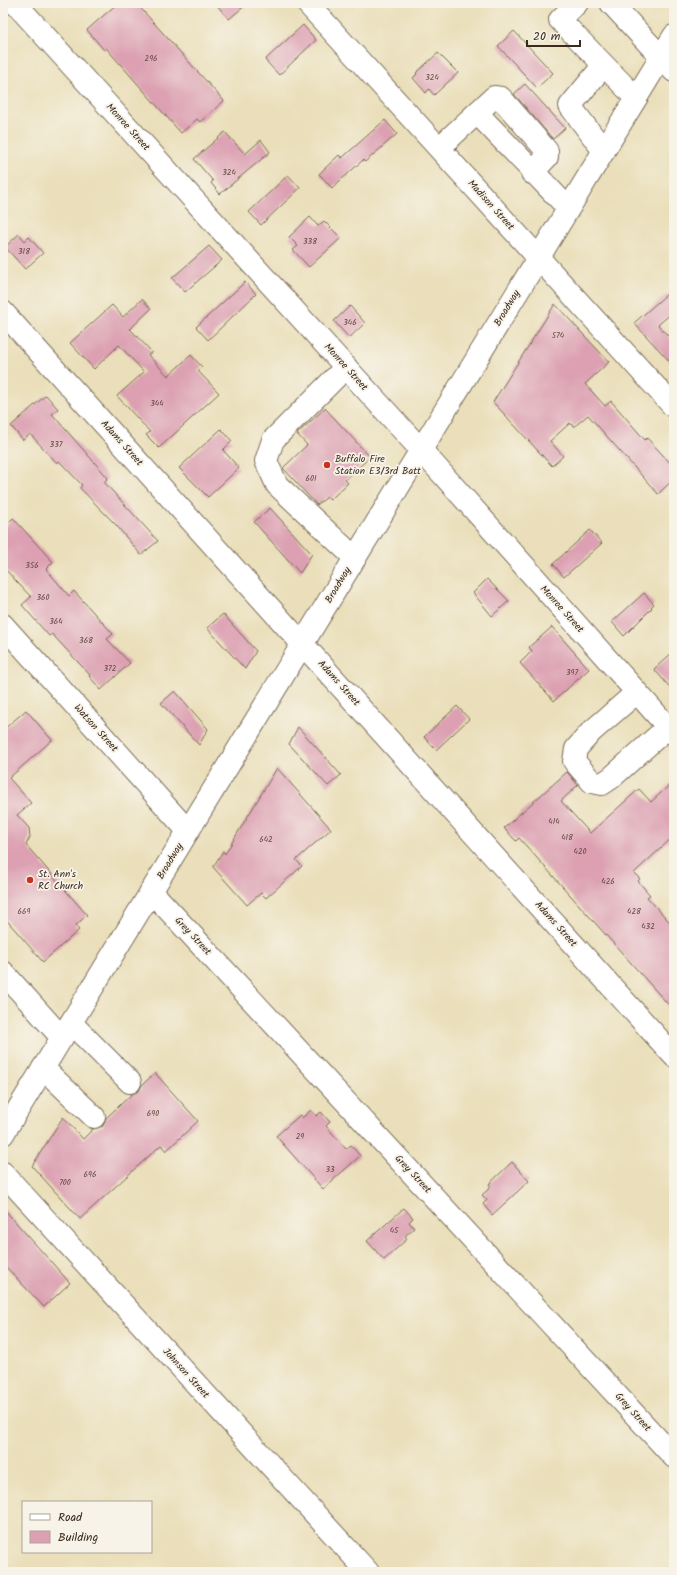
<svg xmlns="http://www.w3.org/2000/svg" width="677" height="1575" font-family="Kalam,sans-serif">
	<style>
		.building { fill: #dca0b2 }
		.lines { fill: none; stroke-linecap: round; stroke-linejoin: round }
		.minor-casing { stroke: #786955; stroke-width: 24 }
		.major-casing { stroke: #786955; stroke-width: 24 }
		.minor { stroke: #fff; stroke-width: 22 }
		.major { stroke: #fff; stroke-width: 22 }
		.poi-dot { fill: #c8321e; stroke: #f7f3e8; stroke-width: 1.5 }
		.labels { text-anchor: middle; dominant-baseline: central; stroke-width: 3.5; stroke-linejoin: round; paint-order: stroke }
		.number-label { font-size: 8px; fill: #634843 }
		.street-label { font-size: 10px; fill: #3b2a1e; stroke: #f7f3e8 }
		.poi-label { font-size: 10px; fill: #3b2a1e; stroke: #f7f3e8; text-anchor: start }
	</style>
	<rect width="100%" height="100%" fill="#f7f3e8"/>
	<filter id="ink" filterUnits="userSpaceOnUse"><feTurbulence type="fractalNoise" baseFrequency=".025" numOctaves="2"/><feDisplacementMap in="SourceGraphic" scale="8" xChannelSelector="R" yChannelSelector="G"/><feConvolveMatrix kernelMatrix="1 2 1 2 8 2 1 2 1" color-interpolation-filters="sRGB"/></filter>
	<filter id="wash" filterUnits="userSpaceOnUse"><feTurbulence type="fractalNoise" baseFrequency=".012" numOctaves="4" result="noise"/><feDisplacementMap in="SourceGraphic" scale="16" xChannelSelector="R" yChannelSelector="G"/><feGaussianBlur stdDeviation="0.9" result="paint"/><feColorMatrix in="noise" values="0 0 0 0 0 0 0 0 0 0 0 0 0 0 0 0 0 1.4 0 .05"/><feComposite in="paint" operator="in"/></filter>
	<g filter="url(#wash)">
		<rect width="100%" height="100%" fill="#eadfba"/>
		<g id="blocks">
			<path class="building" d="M 118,3 L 136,3 L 224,101 L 200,122 L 197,119 L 181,133 L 106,48 L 104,50 L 87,30 Z
				M 215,3 L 248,3 L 229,19 Z
				M 303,25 L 316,40 L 279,75 L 265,60 Z
				M 514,31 L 553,73 L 537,88 L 498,46 Z
				M 438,53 L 458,73 L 434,95 L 429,89 L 426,93 L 413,78 L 417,74 L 416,73 Z
				M 525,84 L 565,128 L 553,139 L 514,94 Z
				M 385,120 L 397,134 L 365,162 L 363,160 L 332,188 L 319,174 L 339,155 L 342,158 Z
				M 225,132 L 245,154 L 261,140 L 270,152 L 220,194 L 211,183 L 213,181 L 194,159 Z
				M 288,175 L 300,188 L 261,225 L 249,212 Z
				M 310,217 L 318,226 L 324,221 L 341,238 L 309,267 L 293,250 L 298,246 L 289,237 Z
				M 19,234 L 25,241 L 29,237 L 43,253 L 25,269 L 5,247 Z
				M 209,246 L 222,260 L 185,292 L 172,278 Z
				M 245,282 L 256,294 L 208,340 L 196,327 Z
				M 667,294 L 674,302 L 674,311 L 658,325 L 674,342 L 674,366 L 634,323 Z
				M 142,299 L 151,309 L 130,329 L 152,352 L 148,355 L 168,376 L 191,355 L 202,367 L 198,371 L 219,393 L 159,448 L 146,435 L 150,432 L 117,396 L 144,372 L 119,345 L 94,369 L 70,343 L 112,305 L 123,317 Z
				M 555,304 L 609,362 L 585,384 L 605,406 L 611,401 L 645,440 L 647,438 L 674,467 L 674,479 L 658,494 L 588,415 L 574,427 L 570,423 L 550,441 L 563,456 L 552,466 L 493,402 Z
				M 350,306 L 365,323 L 349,338 L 334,321 Z
				M 46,395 L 58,409 L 52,414 L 108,478 L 104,482 L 158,541 L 141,555 L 116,525 L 80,488 L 82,485 L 59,461 L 57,463 L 30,434 L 23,440 L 11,426 Z
				M 325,408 L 370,457 L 345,480 L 348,483 L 330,500 L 327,497 L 317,505 L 283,468 L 307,445 L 297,434 Z
				M 221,429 L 232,441 L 223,450 L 239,468 L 208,497 L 179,468 Z
				M 270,508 L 312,554 L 300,573 L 254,522 Z
				M 13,518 L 53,562 L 46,569 L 69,596 L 74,591 L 113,634 L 107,639 L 130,663 L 101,690 L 89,676 L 90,675 L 52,634 L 49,636 L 22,605 L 31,597 L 3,567 L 3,528 Z
				M 590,530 L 602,543 L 564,577 L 553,564 Z
				M 487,579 L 509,601 L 492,616 L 473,593 Z
				M 644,593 L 654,604 L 651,607 L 652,608 L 624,636 L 612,622 Z
				M 223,614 L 256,651 L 245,669 L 207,628 Z
				M 552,627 L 589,669 L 554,701 L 520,663 L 532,651 L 529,647 Z
				M 674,651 L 674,692 L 654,669 Z
				M 175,691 L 208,729 L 199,745 L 161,703 Z
				M 457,706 L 469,719 L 436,750 L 424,737 Z
				M 26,710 L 52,740 L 9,778 L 31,803 L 17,815 L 29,828 L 30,837 L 26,845 L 87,915 L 75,926 L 79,930 L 43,962 L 3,916 L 3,730 Z
				M 298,727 L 341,775 L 328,786 L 289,744 Z
				M 277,768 L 331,829 L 296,860 L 302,866 L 266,898 L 261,893 L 247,905 L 213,867 L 223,851 L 225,854 Z
				M 567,772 L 578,785 L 561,801 L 590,833 L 639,789 L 651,802 L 674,781 L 674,836 L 634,873 L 640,879 L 638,881 L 650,895 L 647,897 L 674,927 L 674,1011 L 519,838 L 516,841 L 504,828 Z
				M 155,1073 L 198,1121 L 166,1151 L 161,1145 L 80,1219 L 32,1166 L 63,1117 L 83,1139 L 93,1129 L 103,1126 L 106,1118 L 132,1094 L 139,1091 L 142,1085 Z
				M 311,1110 L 316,1116 L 321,1112 L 330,1122 L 326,1126 L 346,1149 L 351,1145 L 360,1156 L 323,1189 L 276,1136 L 300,1115 L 302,1118 Z
				M 512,1162 L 529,1181 L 492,1215 L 483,1204 L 487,1200 L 482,1195 L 491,1187 L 489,1184 Z
				M 3,1208 L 70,1283 L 44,1307 L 3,1264 Z
				M 404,1208 L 413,1218 L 409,1222 L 414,1228 L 405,1236 L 407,1239 L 384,1260 L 367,1241 Z"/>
		</g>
	</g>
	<g filter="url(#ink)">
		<use href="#blocks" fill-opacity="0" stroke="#786955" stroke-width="1"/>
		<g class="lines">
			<defs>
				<path id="minor" d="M 15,3 L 421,450 L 674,734
					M 307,3 L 674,407
					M 577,3 L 560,20 L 636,98
					M 611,3 L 674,71
					M 603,66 L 570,106 L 604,151
					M 477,113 L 568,208
					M 439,148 L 494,97 L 501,98 L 547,151 L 547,157 L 532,173
					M 3,312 L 674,1056
					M 346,367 L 273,440 L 266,461 L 277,485 L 355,558
					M 3,625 L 188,831
					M 636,693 L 591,732 L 576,749 L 574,761 L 592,782 L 602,784 L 611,778 L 668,727
					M 151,891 L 674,1457
					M 3,972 L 62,1038
					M 71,1023 L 130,1082
					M 43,1068 L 94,1117
					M 3,1173 L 368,1572"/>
				<path id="major" d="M 3,1134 L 674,36"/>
			</defs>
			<use href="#minor" class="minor-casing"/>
			<use href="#major" class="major-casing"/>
			<use href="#minor" class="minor"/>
			<use href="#major" class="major"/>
		</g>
	</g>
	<g class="poi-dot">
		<circle cx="327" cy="465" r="4"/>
		<circle cx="30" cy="880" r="4"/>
	</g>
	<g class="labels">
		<g class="number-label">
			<text x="151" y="58">296</text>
			<text x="432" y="77">324</text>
			<text x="229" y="172">324</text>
			<text x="310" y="241">338</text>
			<text x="24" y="251">318</text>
			<text x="350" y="322">346</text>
			<text x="558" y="335">574</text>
			<text x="157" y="403">344</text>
			<text x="56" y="444">337</text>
			<text x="311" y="478">601</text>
			<text x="32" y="565">356</text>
			<text x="43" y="597">360</text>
			<text x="56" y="621">364</text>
			<text x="86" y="640">368</text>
			<text x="110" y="668">372</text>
			<text x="572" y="672">397</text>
			<text x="554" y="821">414</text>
			<text x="567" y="837">418</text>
			<text x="266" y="839">642</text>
			<text x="580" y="851">420</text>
			<text x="608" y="881">426</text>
			<text x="24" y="911">669</text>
			<text x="634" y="911">428</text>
			<text x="648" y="926">432</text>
			<text x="153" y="1113">690</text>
			<text x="300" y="1136">29</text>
			<text x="330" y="1169">33</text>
			<text x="90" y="1174">696</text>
			<text x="65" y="1182">700</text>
			<text x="394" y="1230">45</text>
		</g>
		<g class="street-label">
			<text transform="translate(128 127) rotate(48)">Monroe Street</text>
			<text transform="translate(491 205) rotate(48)">Madison Street</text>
			<text transform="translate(507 308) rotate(-59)">Broadway</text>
			<text transform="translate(346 367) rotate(48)">Monroe Street</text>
			<text transform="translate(122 443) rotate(48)">Adams Street</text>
			<text transform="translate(338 585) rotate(-59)">Broadway</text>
			<text transform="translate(562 609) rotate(48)">Monroe Street</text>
			<text transform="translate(339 683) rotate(48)">Adams Street</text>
			<text transform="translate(96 728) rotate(48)">Watson Street</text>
			<text transform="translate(170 861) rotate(-59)">Broadway</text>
			<text transform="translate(556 924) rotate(48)">Adams Street</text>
			<text transform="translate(193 936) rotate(47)">Grey Street</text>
			<text transform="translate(413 1174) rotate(47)">Grey Street</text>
			<text transform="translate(186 1373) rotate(48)">Johnson Street</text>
			<text transform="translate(633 1412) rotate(48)">Grey Street</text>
		</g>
		<g class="poi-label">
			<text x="335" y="459">Buffalo Fire<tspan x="335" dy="12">Station E3/3rd Batt</tspan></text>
			<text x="38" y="874">St. Ann's<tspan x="38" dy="12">RC Church</tspan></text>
		</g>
	</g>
	<rect width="677" height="1575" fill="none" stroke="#f7f3e8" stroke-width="16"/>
	<rect x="22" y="1501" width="130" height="52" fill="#f7f3e8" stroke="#aca397"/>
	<rect x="30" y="1514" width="20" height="6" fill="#ffffff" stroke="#aca397"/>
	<text x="58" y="1521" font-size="12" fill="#3b2a1e">Road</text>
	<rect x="30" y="1531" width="20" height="12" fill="#dca0b2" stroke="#aca397"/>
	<text x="58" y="1541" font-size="12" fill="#3b2a1e">Building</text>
	<path d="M527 40v6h53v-6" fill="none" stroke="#3b2a1e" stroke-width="2"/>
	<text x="533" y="40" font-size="12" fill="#3b2a1e" stroke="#f7f3e8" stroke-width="3" paint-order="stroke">20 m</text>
</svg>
